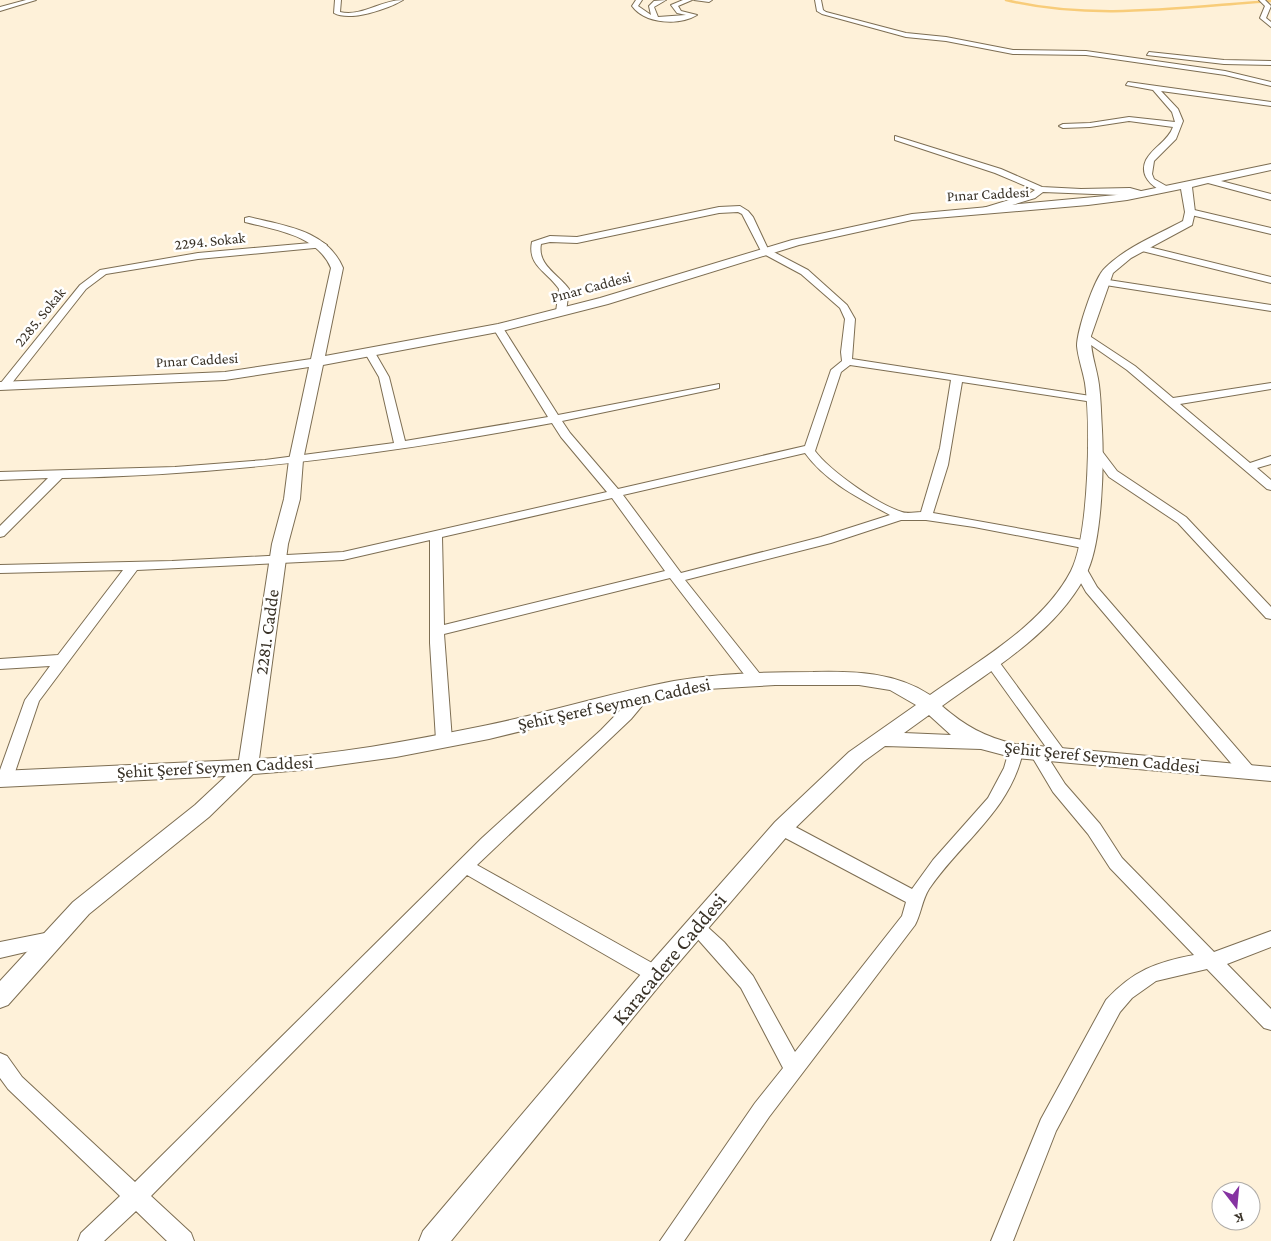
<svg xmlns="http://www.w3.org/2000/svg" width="1271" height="1241" font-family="'Crimson Pro',serif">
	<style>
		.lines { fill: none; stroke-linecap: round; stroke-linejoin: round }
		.stream { stroke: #f8cc79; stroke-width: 2.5 }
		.minor-casing { stroke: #7d6e53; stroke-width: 2 }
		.tertiary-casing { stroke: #7d6e53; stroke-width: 2 }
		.minor { fill: #fff; fill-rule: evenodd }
		.tertiary { fill: #fff; fill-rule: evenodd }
		.labels { text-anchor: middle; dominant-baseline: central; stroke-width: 5; stroke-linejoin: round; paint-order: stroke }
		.far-street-label { font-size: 15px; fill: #393227; stroke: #fff }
		.street-label { font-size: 18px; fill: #393227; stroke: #fff }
		.near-street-label { font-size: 21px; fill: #393227; stroke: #fff }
	</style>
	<rect width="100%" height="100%" fill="#fef1d9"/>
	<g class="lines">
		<path class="stream" d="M 1006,0 C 1092,21 1183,7 1271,1"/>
		<defs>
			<path id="minor" d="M 26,0 L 36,0 L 0,11 L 0,7 Z
				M 335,0 L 341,0 L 340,12 C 362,17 381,0 403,0 C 388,9 350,22 334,13 Z
				M 636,0 L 642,0 L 638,6 L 651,15 L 649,6 L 654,1 L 666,0 L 654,7 L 658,17 L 686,15 L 677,13 L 671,5 L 683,0 L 692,0 L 678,6 L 681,11 L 697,15 C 679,26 645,24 632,6 Z
				M 694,0 L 712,0 L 709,2 Z
				M 815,0 L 821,0 L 823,10 L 826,12 L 906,33 L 946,37 L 1013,50 L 1086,51 L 1225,71 L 1271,82 L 1271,86 L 1225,75 L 1086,55 L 1013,54 L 946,41 L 906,37 L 822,14 L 817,11 Z
				M 1259,0 L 1265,0 L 1271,6 L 1266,18 L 1271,22 L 1271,27 L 1260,18 L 1265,6 Z
				M 1149,52 L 1224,60 L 1271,61 L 1271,65 L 1224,64 L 1147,55 Z
				M 1128,82 L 1271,102 L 1271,106 L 1161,91 L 1178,109 L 1183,121 L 1176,139 L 1154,161 L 1152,174 L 1154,179 L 1168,187 L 1169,189 L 1165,192 C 1151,187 1139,175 1146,160 C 1153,147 1168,141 1173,127 L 1129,121 L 1090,127 L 1063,128 L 1059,126 L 1063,124 L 1090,123 L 1129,117 L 1175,122 L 1172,112 L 1153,90 L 1126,85 Z
				M 895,136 L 1001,169 L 1042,187 L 1081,189 L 1130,188 L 1148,193 L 1144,196 L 1043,192 L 1035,198 L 986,213 L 983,212 L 983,208 L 1029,194 L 1035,190 L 995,173 L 895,140 Z
				M 740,206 L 748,211 L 753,217 L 768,249 L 808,270 L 847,305 L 855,319 L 852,359 L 1097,397 L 1098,399 L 1093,402 L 962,382 L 948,465 L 933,513 L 1088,541 L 1094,545 L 1093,548 L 1088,549 L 974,527 L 926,520 L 901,520 L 831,543 L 685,580 L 760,674 L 762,678 L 760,682 L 750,682 L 670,578 L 444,634 L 452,740 L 449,744 L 439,744 L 436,740 L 430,643 L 430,540 L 343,560 L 137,570 L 39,701 L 13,778 L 11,782 L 0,782 L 0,770 L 25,700 L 50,666 L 0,669 L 0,659 L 58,655 L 123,570 L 0,573 L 0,565 L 172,561 L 343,552 L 607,492 L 561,437 L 552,423 C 389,454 227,475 62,478 L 4,536 L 0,537 L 0,526 L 48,478 L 0,480 L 0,472 L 175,467 L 265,460 L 394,443 L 379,377 L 365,353 L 370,350 L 374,351 L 389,377 L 405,441 L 548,417 L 493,328 L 498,325 L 503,328 L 558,415 L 719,384 L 719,388 L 715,389 L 562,421 L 570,433 L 618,489 L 805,446 L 831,370 L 842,361 L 841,352 L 845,319 L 840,308 L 801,274 L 762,253 L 742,214 L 738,212 L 719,213 L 577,243 L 550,242 L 541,244 C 537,265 558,274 569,289 L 566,312 L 561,315 L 556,312 L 559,289 C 548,272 527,266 532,242 L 550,236 L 577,237 L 719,207 ZM 850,365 L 951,380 L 940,448 L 921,512 C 915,512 907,514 902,512 C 877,504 830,471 815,451 L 841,372 ZM 805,453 C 826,482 859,498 890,515 L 821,537 L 681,573 L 623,495 ZM 612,498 L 665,571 L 444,625 L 442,537 Z
				M 1190,209 L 1271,228 L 1271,234 L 1187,214 L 1186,212 Z
				M 322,242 L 327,245 L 325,247 L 198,259 L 106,274 L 86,289 L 8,388 L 0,388 L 0,384 L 80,285 L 100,270 L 198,253 Z
				M 1141,245 L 1271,277 L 1271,283 L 1138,250 L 1136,248 Z
				M 1102,279 L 1271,305 L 1271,311 L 1099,284 L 1097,282 Z
				M 1085,333 L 1135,366 L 1173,398 L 1271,383 L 1271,389 L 1180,404 L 1250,463 L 1271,456 L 1271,464 L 1257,468 L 1271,480 L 1271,490 L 1267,489 L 1127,370 L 1081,338 L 1081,334 Z
				M 1094,445 L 1098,446 L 1117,471 L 1186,517 L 1271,607 L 1271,619 L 1266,618 L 1178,523 L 1109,477 L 1088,448 Z
				M 1080,565 L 1085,566 L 1097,587 L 1253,767 L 1255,771 L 1253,775 L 1241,775 L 1086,592 L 1073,569 Z
				M 992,657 L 997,659 L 1066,753 L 1069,757 L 1066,761 L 1056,761 L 987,665 L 985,662 L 987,659 Z
				M 644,690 L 649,691 L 651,695 L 631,719 L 477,865 L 661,968 L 664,974 L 661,980 L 655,982 L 649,980 L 467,875 L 151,1196 L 191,1233 L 194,1241 L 167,1241 L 136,1211 L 104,1241 L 78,1241 L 81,1233 L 120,1196 L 8,1089 L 0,1078 L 0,1053 L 7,1056 L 22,1077 L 135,1182 L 482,838 L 601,730 L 639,691 Z
				M 1015,745 L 1020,747 L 1023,751 C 1011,810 961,842 929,889 C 922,900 921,914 915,925 L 769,1117 L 684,1241 L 660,1241 L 755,1103 L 783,1068 L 741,988 L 687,927 L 690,922 L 696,920 L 702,922 L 724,942 L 753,976 L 795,1052 L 902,916 L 906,902 L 776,833 L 774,828 L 776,823 L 782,822 L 788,823 L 912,889 L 933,860 L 988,798 L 1004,768 L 1010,747 Z
				M 1039,749 L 1044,751 L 1065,784 L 1100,824 L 1122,858 L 1214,952 L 1271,931 L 1271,947 L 1227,964 L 1271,1009 L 1271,1030 L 1264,1028 L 1207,969 L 1156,981 L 1132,998 L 1120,1012 L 1056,1131 L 1013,1241 L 991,1241 L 1041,1119 L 1106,1000 C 1133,971 1156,962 1194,955 L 1110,868 L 1088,834 L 1053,792 L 1031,755 L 1034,751 Z
				M 50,932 L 56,935 L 59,940 L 56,945 L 0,958 L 0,942 Z"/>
			<path id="tertiary" d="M 1271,164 L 1271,170 L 1221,181 L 1271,194 L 1271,200 L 1208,183 L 1192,187 L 1195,212 L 1192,225 L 1131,258 L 1113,273 L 1091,336 C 1090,353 1097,368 1099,385 C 1101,400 1101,415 1102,430 C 1104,466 1102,538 1088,570 C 1061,629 993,669 942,706 C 965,726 985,737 1015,744 L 1271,767 L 1271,781 L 1015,758 L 981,749 L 885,746 L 863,762 L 789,834 L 663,981 L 451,1241 L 419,1241 L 423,1231 L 647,967 L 775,822 L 849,752 L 916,705 L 890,690 L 859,685 L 775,685 L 707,689 L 673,694 L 489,739 L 396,757 L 302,770 L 253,774 L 209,817 L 89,914 L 8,1005 L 0,1008 L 0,981 L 73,902 L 195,805 L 226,776 L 0,787 L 0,771 L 239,760 L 272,544 L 284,499 L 289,460 L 309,367 L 225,380 L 0,390 L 0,382 L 225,372 L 311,359 L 331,268 C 317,235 276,230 245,222 L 245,218 L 249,217 C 285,226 327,230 343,268 L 325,356 L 498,324 L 600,298 L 792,240 L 912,214 L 1127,194 ZM 1181,189 L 1185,212 L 1183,221 C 1157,235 1126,247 1105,268 C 1094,278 1077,331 1077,346 C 1078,358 1083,371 1085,383 C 1091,424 1089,535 1071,571 C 1043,625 978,661 930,695 C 895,672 854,671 813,672 C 767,672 720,673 674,681 C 610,693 547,713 483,726 C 409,741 335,755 259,759 L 288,544 L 300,499 L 303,460 L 323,365 L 498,332 L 608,304 L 799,245 L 912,220 L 1088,205 L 1127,200 ZM 929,715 L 951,735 L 904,733 Z"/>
		</defs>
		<use href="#minor" class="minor-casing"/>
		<use href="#tertiary" class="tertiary-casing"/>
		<use href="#minor" class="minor"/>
		<use href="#tertiary" class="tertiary"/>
	</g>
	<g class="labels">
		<g class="far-street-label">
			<text transform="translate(988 194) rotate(-3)">Pınar Caddesi</text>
			<text transform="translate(210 241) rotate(-6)">2294. Sokak</text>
			<text transform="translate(591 287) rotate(-15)">Pınar Caddesi</text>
			<text transform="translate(40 317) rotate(-51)">2285. Sokak</text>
			<text transform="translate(197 360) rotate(-3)">Pınar Caddesi</text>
		</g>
		<g class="street-label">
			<text transform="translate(267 632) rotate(-82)">2281. Cadde</text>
			<text transform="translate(614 704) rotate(-12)">Şehit Şeref Seymen Caddesi</text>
			<text transform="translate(1102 757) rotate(6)">Şehit Şeref Seymen Caddesi</text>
			<text transform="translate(215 767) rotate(-3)">Şehit Şeref Seymen Caddesi</text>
		</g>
		<g class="near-street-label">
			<text transform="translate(669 959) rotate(-50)">Karacadere Caddesi</text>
		</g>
	</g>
	<g transform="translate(1236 1206) rotate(164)"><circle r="24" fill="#ffffff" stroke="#b0ada9"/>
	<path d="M0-4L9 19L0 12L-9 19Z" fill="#8633a2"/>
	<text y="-8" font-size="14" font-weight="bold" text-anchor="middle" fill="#393227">K</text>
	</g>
</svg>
